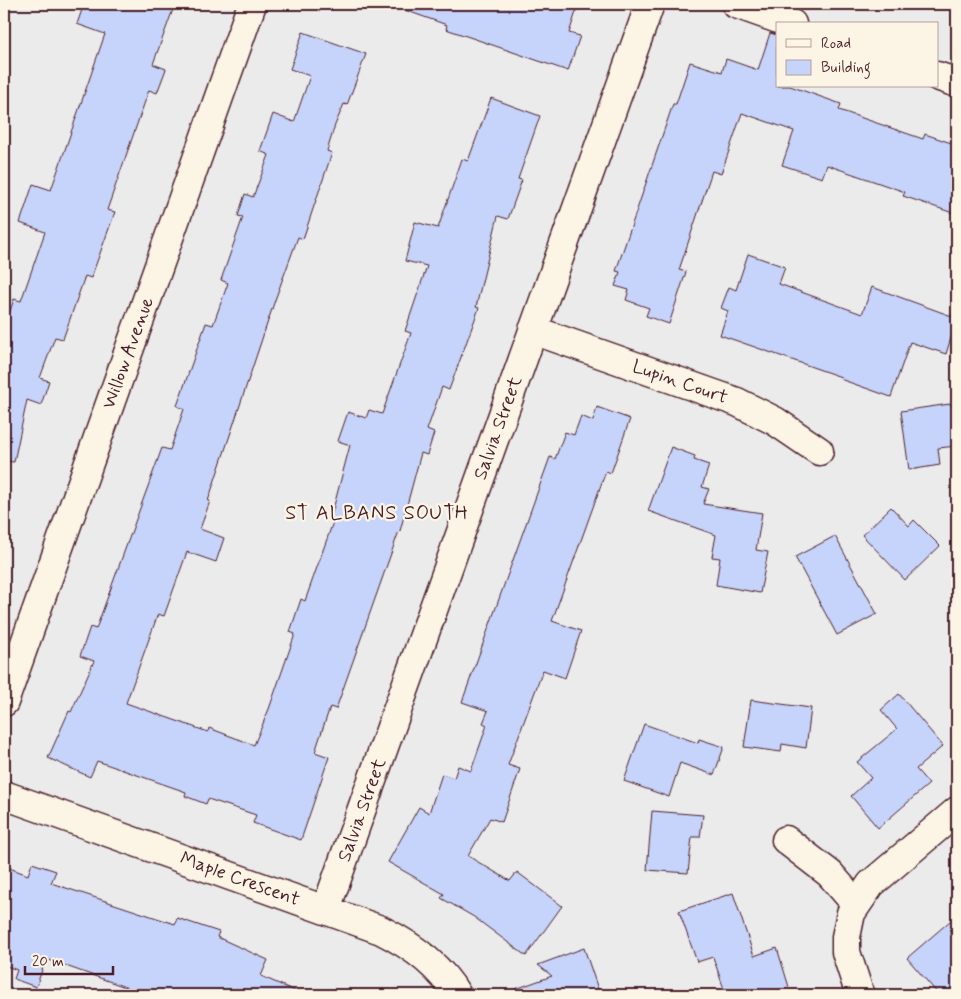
<svg xmlns="http://www.w3.org/2000/svg" width="961" height="999" font-family="Mynerve,sans-serif">
	<style>
		.building { fill: #c6d4fb; stroke: #4a1f2b }
		.lines { fill: none; stroke-linecap: round; stroke-linejoin: round }
		.minor-casing { stroke: #4a1f2b; stroke-width: 31 }
		.minor { stroke: #fcf5e5; stroke-width: 28 }
		.labels { text-anchor: middle; dominant-baseline: central; stroke-width: 4.5; stroke-linejoin: round; paint-order: stroke }
		.street-label { font-size: 19px; fill: #4a1f2b; stroke: #fcf5e5 }
		.neighbourhood-label { font-size: 20px; letter-spacing: 1px; fill: #4a1f2b; stroke: #fcf5e5 }
	</style>
	<rect width="100%" height="100%" fill="#ecebec"/>
	<filter id="ink" filterUnits="userSpaceOnUse"><feTurbulence type="fractalNoise" baseFrequency=".02" numOctaves="2"/><feDisplacementMap in="SourceGraphic" scale="10" xChannelSelector="R" yChannelSelector="G"/><feConvolveMatrix kernelMatrix="1 2 1 2 8 2 1 2 1" color-interpolation-filters="sRGB"/></filter>
	<g filter="url(#ink)">
		<path class="building" d="M 84,4 L 175,4 L 153,64 L 166,69 L 157,93 L 149,90 L 107,210 L 115,212 L 91,278 L 85,276 L 63,339 L 55,337 L 40,378 L 49,381 L 41,405 L 27,400 L 14,462 L 4,461 L 4,329 L 14,299 L 21,301 L 45,232 L 20,223 L 33,184 L 51,190 L 105,34 L 77,24 Z
			M 396,4 L 561,4 L 577,9 L 569,33 L 580,36 L 568,71 L 446,29 L 447,25 L 396,7 Z
			M 303,32 L 366,54 L 347,105 L 344,104 L 335,125 L 327,151 L 332,153 L 313,209 L 303,239 L 298,237 L 275,300 L 208,501 L 210,501 L 200,529 L 224,538 L 216,562 L 187,552 L 164,616 L 158,614 L 126,703 L 208,732 L 209,728 L 254,745 L 269,709 L 295,634 L 290,632 L 301,599 L 305,601 L 333,522 L 330,521 L 350,445 L 338,441 L 348,412 L 366,418 L 369,410 L 382,414 L 411,333 L 405,331 L 427,266 L 405,261 L 415,222 L 438,228 L 462,159 L 468,161 L 491,98 L 540,116 L 518,179 L 522,180 L 508,219 L 498,216 L 476,307 L 479,308 L 449,390 L 442,387 L 427,430 L 434,433 L 427,455 L 421,453 L 400,531 L 399,531 L 336,709 L 330,707 L 315,752 L 329,757 L 301,840 L 253,823 L 256,815 L 208,799 L 206,804 L 185,796 L 186,792 L 97,761 L 90,777 L 48,758 L 69,711 L 71,712 L 94,661 L 80,656 L 90,627 L 96,629 L 162,448 L 170,450 L 184,409 L 177,406 L 199,343 L 206,323 L 213,325 L 228,283 L 221,280 L 243,217 L 238,216 L 245,194 L 253,197 L 269,155 L 260,151 L 273,114 L 294,122 L 310,76 L 290,69 Z
			M 770,33 L 777,35 L 777,86 L 790,86 L 841,104 L 839,110 L 923,139 L 925,134 L 957,145 L 957,200 L 953,213 L 903,196 L 905,192 L 827,165 L 822,178 L 782,165 L 794,131 L 742,113 L 721,174 L 712,171 L 679,270 L 686,272 L 669,324 L 646,316 L 649,308 L 626,300 L 629,290 L 615,286 L 620,272 L 616,271 L 673,104 L 676,104 L 690,62 L 722,72 L 726,59 L 758,70 Z
			M 748,254 L 785,267 L 779,284 L 862,314 L 872,287 L 957,318 L 946,354 L 910,342 L 891,397 L 840,379 L 841,377 L 720,335 L 728,311 L 721,308 L 729,287 L 736,290 Z
			M 957,403 L 957,446 L 938,448 L 940,465 L 909,470 L 901,411 Z
			M 597,407 L 630,419 L 611,473 L 606,471 L 552,621 L 581,631 L 565,678 L 543,670 L 508,765 L 520,769 L 502,822 L 490,818 L 468,856 L 510,881 L 517,872 L 562,906 L 526,956 L 474,917 L 441,898 L 444,894 L 388,862 L 419,807 L 429,813 L 442,774 L 454,778 L 458,766 L 471,771 L 487,725 L 483,723 L 488,711 L 462,702 L 550,457 L 555,459 L 565,432 L 574,435 L 581,416 L 593,421 Z
			M 671,447 L 695,456 L 694,460 L 709,465 L 702,487 L 709,489 L 703,504 L 762,513 L 756,550 L 768,552 L 760,593 L 716,585 L 720,558 L 712,557 L 716,535 L 648,511 Z
			M 891,507 L 909,526 L 914,520 L 940,546 L 905,580 L 862,535 Z
			M 835,536 L 877,614 L 837,635 L 795,557 Z
			M 899,694 L 943,746 L 916,769 L 929,784 L 878,828 L 851,796 L 871,778 L 857,762 L 897,729 L 881,710 Z
			M 751,700 L 811,708 L 806,748 L 782,744 L 781,752 L 744,747 Z
			M 644,724 L 698,743 L 699,739 L 724,747 L 714,775 L 680,763 L 669,797 L 624,781 Z
			M 652,811 L 703,815 L 700,837 L 692,837 L 688,873 L 647,870 Z
			M 32,863 L 56,871 L 51,883 L 175,924 L 177,918 L 219,932 L 217,937 L 268,960 L 261,976 L 304,995 L 148,995 L 46,959 L 36,987 L 14,979 L 17,970 L 4,965 L 4,866 L 28,875 Z
			M 733,893 L 754,956 L 777,948 L 789,987 L 763,995 L 726,995 L 713,957 L 697,962 L 679,911 Z
			M 957,915 L 957,995 L 939,995 L 907,958 Z
			M 584,948 L 600,995 L 508,995 L 507,992 L 552,976 L 538,965 Z"/>
		<g class="lines">
			<defs>
				<path id="minor" d="M 736,4 L 792,24
					M 937,76 L 957,83
					M 533,330 L 737,402 L 775,421 L 819,451
					M 4,702 L 252,4
					M 4,795 L 381,930 C 411,945 440,966 457,995
					M 786,840 L 830,874 L 856,904
					M 326,909 L 650,4
					M 860,995 L 846,952 L 846,937 L 851,913 L 871,884 L 957,811"/>
			</defs>
			<use href="#minor" class="minor-casing"/>
			<use href="#minor" class="minor"/>
		</g>
	</g>
	<g class="labels">
		<g class="street-label">
			<text transform="translate(128 353) rotate(-70)">Willow Avenue</text>
			<text transform="translate(680 382) rotate(19)">Lupin Court</text>
			<text transform="translate(498 428) rotate(-70)">Salvia Street</text>
			<text transform="translate(362 810) rotate(-70)">Salvia Street</text>
			<text transform="translate(240 879) rotate(20)">Maple Crescent</text>
		</g>
		<g class="neighbourhood-label">
			<text x="377" y="513">ST ALBANS SOUTH</text>
		</g>
	</g>
	<rect width="961" height="999" fill="none" stroke="#fcf5e5" stroke-width="20"/>
	<rect x="10" y="10" width="941" height="979" fill="none" stroke="#4a1f2b" stroke-width="2" filter="url(#ink)"/>
	<rect x="776" y="22" width="162" height="65" fill="#fcf5e5" stroke="#b59f9b"/>
	<rect x="786" y="39" width="25" height="8" fill="#fcf5e5" stroke="#b59f9b"/>
	<text x="821" y="48" font-size="15" fill="#4a1f2b">Road</text>
	<rect x="786" y="60" width="25" height="15" fill="#c6d4fb" stroke="#b59f9b"/>
	<text x="821" y="72" font-size="15" fill="#4a1f2b">Building</text>
	<path d="M25 966v8h88v-8" fill="none" stroke="#4a1f2b" stroke-width="2.5"/>
	<text x="32" y="966" font-size="15" fill="#4a1f2b" stroke="#fcf5e5" stroke-width="4" paint-order="stroke">20 m</text>
</svg>
